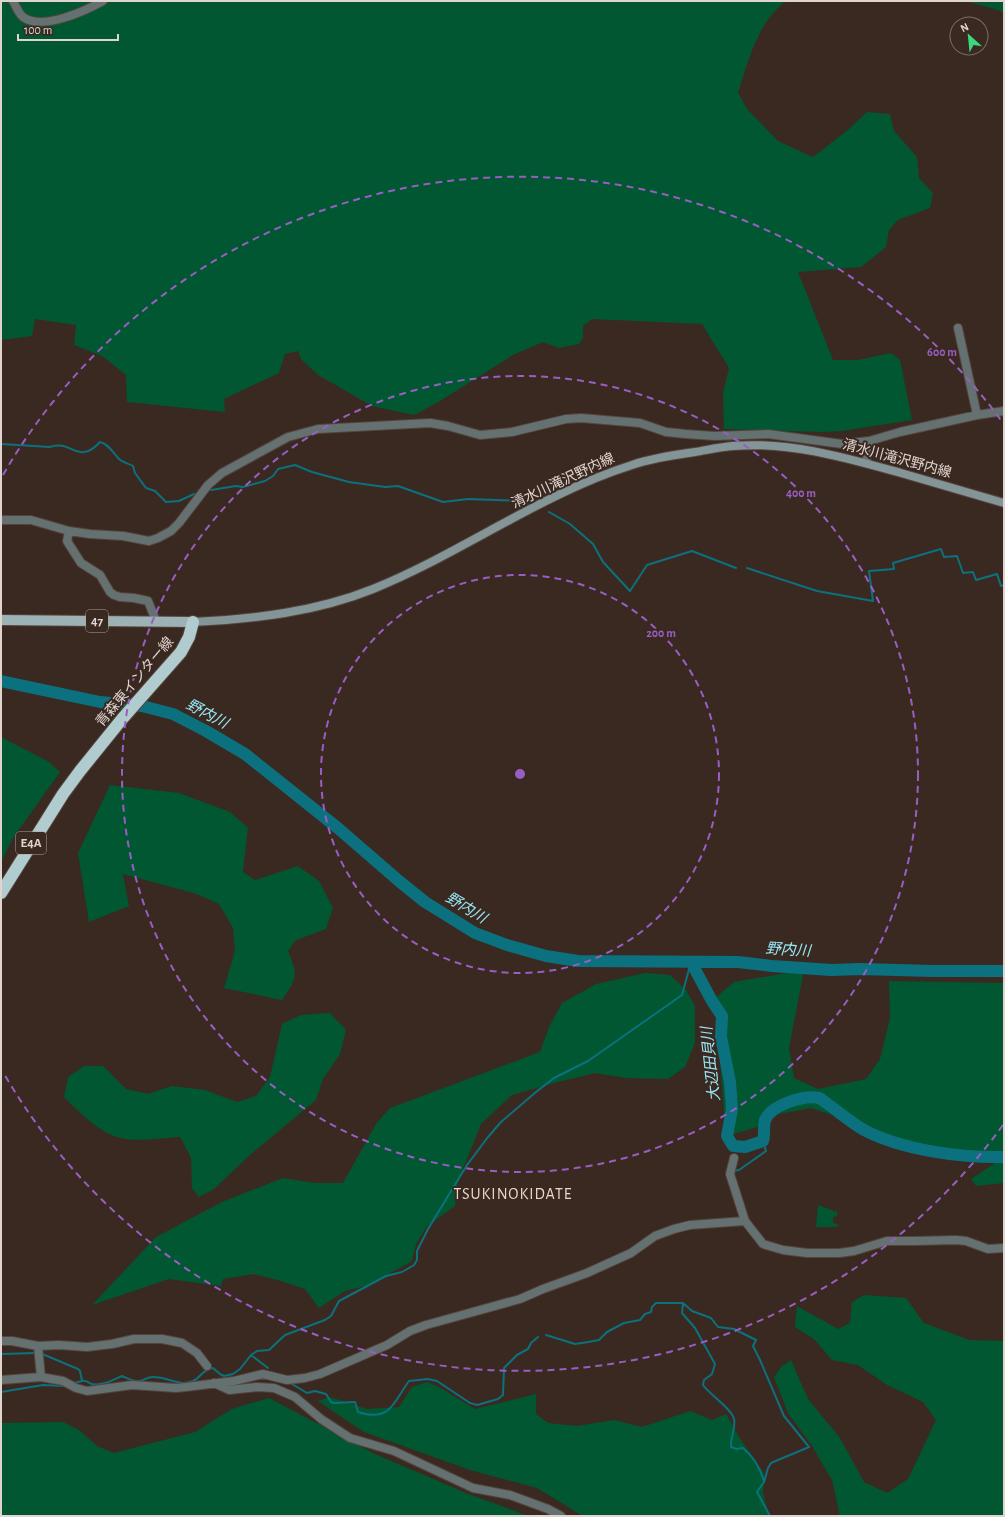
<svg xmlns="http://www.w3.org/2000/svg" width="1005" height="1517" font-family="'Alegreya Sans','Noto Sans JP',sans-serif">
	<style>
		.green { fill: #005731 }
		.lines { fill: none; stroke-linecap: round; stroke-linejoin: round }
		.stream { stroke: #0c717f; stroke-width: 2 }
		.river { stroke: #0c717f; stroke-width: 12 }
		.minor-casing { stroke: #55443d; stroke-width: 10 }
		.secondary-casing { stroke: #55443d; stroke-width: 10 }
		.primary-casing { stroke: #55443d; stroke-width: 12 }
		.motorway-casing { stroke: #55443d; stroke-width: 14 }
		.minor { stroke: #657071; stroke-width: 8 }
		.secondary { stroke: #849597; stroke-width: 8 }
		.primary { stroke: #9cb2b5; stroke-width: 10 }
		.motorway { stroke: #b1cccf; stroke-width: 12 }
		.ring { fill: none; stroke: #995ec4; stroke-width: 2; stroke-dasharray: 7 5 }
		.labels { text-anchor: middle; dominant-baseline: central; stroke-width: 4; stroke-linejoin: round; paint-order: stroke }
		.shield { fill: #3a2921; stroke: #aea19b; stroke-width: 1 }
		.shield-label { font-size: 13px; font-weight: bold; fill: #e0d4cf }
		.street-label { font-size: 14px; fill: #e0d4cf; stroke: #3a2921 }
		.water-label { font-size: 15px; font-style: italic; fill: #97e8f6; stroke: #3a2921 }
		.quarter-label { font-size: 16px; letter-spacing: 1px; fill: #ecd5cb; stroke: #3a2921 }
		.centre { fill: #995ec4; stroke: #3a2921; stroke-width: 2 }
		.ring-label { font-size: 12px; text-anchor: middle; font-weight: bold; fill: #995ec4; stroke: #3a2921; stroke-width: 4; stroke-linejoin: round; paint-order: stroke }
	</style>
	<rect width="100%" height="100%" fill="#3a2921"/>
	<path class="green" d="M 1,1 L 786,1 C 757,23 749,60 738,92 L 747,109 L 778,141 L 813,157 L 849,129 L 867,112 L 890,114 L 894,131 L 917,157 L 919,178 L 933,193 L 930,208 L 898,220 L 889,230 L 886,247 L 861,267 L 798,272 L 833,360 L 858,360 L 891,353 L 900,360 L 912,420 L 842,431 L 823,432 L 724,429 L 723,393 L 729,368 L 702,324 L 592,319 L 583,326 L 583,338 L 579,344 L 559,348 L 543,342 L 513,355 L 440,401 L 414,415 L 372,406 L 318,375 L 301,359 L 298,351 L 285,354 L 279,373 L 224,399 L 225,412 L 127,402 L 126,375 L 102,356 L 74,345 L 76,325 L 35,319 L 32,336 L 1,340 Z
		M 966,1 L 1004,1 L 1004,13 L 998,10 Z
		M 1,737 L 49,762 L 60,772 L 13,838 L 1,862 Z
		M 110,785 L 179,793 L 230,812 L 248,828 L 243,872 L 255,880 L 298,866 L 319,881 L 333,908 L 326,929 L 296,940 L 288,951 C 298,976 298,977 282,1000 L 224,988 L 235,951 L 233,928 L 219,904 L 197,894 L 123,874 L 129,906 L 89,922 L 78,853 Z
		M 804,970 L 789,1048 L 794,1078 L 818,1089 L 866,1079 L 880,1059 L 890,1018 L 889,981 L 1004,983 L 1004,1152 L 973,1154 L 914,1148 L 850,1121 L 811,1108 L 779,1114 L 757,1127 L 731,1135 L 725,1123 L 715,998 L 734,982 Z
		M 645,973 L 670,975 L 686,990 L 695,1006 L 695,1043 L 685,1067 L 668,1079 L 626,1078 L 595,1073 L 558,1082 L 512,1095 L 481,1124 L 458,1181 L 455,1206 L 427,1226 L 416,1244 L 412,1261 L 369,1285 L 345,1291 L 319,1308 L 305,1289 L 281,1281 L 254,1274 L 223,1279 L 221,1286 L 169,1279 L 92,1305 L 156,1237 L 222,1202 L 283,1178 L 314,1183 L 343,1183 L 376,1124 L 390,1108 L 540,1052 L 549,1027 L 562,1003 L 596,984 Z
		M 330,1013 L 346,1030 L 340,1054 L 323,1079 L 316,1100 L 251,1154 L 214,1189 L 199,1197 L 192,1188 L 191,1158 L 180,1137 C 163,1138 136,1142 121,1138 C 100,1134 78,1111 64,1097 L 68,1077 L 84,1066 L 103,1066 L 126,1089 L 148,1094 L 172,1086 L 205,1090 L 237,1102 L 256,1096 L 270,1077 L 282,1024 L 301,1015 Z
		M 1004,1157 L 1004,1183 L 976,1186 L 971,1179 Z
		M 818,1205 L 837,1212 L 837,1216 L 833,1217 L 833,1223 L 838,1224 L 837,1227 L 816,1227 Z
		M 864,1295 L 906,1298 L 924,1323 L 969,1340 L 1004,1341 L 1004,1516 L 840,1516 L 832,1480 L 812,1446 L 788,1413 L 774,1377 L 781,1367 L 791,1360 L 808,1399 L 840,1438 L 864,1482 L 887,1493 L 908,1479 L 936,1420 L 923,1402 L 887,1385 L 858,1365 L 832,1360 L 814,1339 L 795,1327 L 797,1306 L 838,1329 L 850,1323 L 852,1302 Z
		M 427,1382 L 439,1387 L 475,1409 L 536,1394 L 536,1414 L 548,1423 L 577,1426 L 614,1420 L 642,1427 L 690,1411 L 712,1420 L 726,1414 L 739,1437 L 764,1473 L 763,1493 L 769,1516 L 583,1516 L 537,1488 L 470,1470 L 364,1432 L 318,1401 L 330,1397 L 367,1409 L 399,1407 L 412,1387 Z
		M 269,1398 L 375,1454 L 466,1493 L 528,1516 L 1,1516 L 1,1423 L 63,1422 L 79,1430 L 97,1446 L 114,1453 L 195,1432 L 232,1409 Z"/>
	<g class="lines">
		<path class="stream" d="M 1,444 L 50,447 C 72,439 78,466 100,442 C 109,444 113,453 119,459 C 123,463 128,463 133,466 L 135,473 L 146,488 L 155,491 L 166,502 L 179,501 L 194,494
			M 211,490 L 236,486 L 243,487 L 265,481 L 273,476 L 278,469 L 295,465 L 312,472 L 349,482 L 385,487 L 398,486 L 443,502 L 468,499 L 520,501 L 527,503
			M 549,512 L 570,524 L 593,544 L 603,562 L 630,591 L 647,565 L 692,551 L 736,568
			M 747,568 L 817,591 L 873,601 L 869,571 L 894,569 L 893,563 L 941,549 L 944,557 L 957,556 L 963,573 L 973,572 L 976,580 L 997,574 L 1001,586 L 1004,585
			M 733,1171 L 739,1170 L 766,1151 L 763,1141
			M 683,1303 L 682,1313 L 695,1328 L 715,1364 L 712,1374 L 704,1380 L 703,1385 C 710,1395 732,1409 734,1419 C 736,1429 730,1438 731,1447 L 737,1449 L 743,1448 C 753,1456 760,1468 764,1481
			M 546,1335 L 575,1344 L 588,1342 L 599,1340 L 607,1332 L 624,1323 L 640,1320 L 645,1314 L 651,1312 L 652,1307 L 656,1303 L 683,1303 L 692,1311 L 711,1318 L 718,1327 L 734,1329 L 756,1340 L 753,1346 L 760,1360 L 784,1416 L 809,1447 L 771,1463 L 768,1468 L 764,1482 L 757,1492 L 770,1516
			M 40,1353 L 78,1369 L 80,1371 L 82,1381 C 87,1380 88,1383 92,1384 C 102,1386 113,1380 122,1376 C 127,1378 132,1381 137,1381 C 143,1382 147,1376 154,1377 C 168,1377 179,1387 193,1381 C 202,1377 200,1371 213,1368 L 220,1374 L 224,1376 L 233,1374 L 240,1369 L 251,1355 L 257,1351 L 269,1350 L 285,1335 L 325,1320 L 331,1316 L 339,1301 L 386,1276 L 402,1272 L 414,1265 L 417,1260 L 417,1251 L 428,1229 L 467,1165 L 488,1137 L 501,1122 L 536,1092 L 554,1078 L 588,1061 L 682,995 L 691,962
			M 1,1354 L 36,1353
			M 251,1355 L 268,1368
			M 74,1383 L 82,1381
			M 292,1384 L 307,1393 L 315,1391 L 326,1394 L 331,1402 L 333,1403 L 355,1402 L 358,1412 C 391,1423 394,1401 409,1381 L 428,1379 L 437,1381 L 470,1403 L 477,1405 L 498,1399 L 503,1395 L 504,1368 L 517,1355 L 528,1349 L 531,1343 L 538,1337
			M 1,1392 L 43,1385 L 64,1386"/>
		<path class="river" d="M 1,681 L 100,702 L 142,706 L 173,714 L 206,731 L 245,754 L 339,829 L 399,881 L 425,902 L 475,933 L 507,945 L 546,956 L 578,961 L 738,962 L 772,966 L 831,970 L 861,969 L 932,971 L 1004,971
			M 691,962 L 712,1001 L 722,1016 L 721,1037 L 730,1082 L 732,1109 L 727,1136 L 733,1146 L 745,1147 L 763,1141 C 765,1134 763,1128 765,1120 C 771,1105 803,1095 819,1098 C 822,1099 826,1103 829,1105 C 840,1113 852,1123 864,1130 C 902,1150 961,1158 1004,1157"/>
		<defs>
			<path id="minor" d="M 13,1 C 16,6 18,13 23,17 C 42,31 85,11 103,1
				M 958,328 L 977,415
				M 866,463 L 869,441
				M 1,520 L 31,520 L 69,531 L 90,534 L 123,536 L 149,541 L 158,538 L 171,531 L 179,523 L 208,485 L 222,473 L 288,437 L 318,429 L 430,423 L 448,426 L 480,435 L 512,432 L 566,419 L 581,418 L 640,423 L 666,432 L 686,434 L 714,436 L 768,434 L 842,444 L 869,441 L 900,432 L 977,415 L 1004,411
				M 69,531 L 67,541 L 81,563 L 100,575 L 110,592 L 114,595 L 120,597 L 134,598 L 148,601 L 156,621
				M 734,1158 L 730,1174 L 745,1221
				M 1,1341 L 12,1341 L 38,1346 L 59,1345 L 87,1347 L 112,1344 L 134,1339 L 162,1339 L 182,1343 L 197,1353 L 207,1366
				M 38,1346 L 41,1377
				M 1,1380 L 41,1377 L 63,1381 L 76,1388 L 87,1391 L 132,1385 L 176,1388 L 186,1387 L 234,1381 L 263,1374 L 287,1380 L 305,1378 L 320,1374 L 387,1345 L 410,1331 L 426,1325 L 520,1299 L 543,1289 L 587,1273 L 631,1253 L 655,1236 L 674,1229 L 690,1225 L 745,1221 L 763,1244 L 783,1250 L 807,1253 L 839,1253 L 854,1251 L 887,1241 L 914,1241 L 956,1240 L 966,1241 L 988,1249 L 1004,1248
				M 214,1383 L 229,1390 L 257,1387 L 274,1388 L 295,1397 L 321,1419 L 350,1438 L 394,1451 L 473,1488 L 510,1495 L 548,1509 L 561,1516"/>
			<path id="secondary" d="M 193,622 C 254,619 316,612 373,589 C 462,553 540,494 632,465 C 652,458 673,455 695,452 C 707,450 720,447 733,446 C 789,441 847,458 901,473 C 935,483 970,493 1004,503"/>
			<path id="primary" d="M 1,620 L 193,622"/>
			<path id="motorway" d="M 1,893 L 63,794 L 80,771 L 122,719 L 181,652 L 189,637 L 193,622"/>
		</defs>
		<use href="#minor" class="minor-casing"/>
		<use href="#secondary" class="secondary-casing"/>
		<use href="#primary" class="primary-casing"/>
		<use href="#motorway" class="motorway-casing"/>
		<use href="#minor" class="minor"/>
		<use href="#secondary" class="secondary"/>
		<use href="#primary" class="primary"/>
		<use href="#motorway" class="motorway"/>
	</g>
	<g class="ring">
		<circle cx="520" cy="774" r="199"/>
		<circle cx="520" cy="774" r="398"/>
		<path d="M1003 1125A597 597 0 0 1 3 1072M3 475A597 597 0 0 1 1003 423"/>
	</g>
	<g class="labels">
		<g class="shield">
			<rect x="86" y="610" width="22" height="22" rx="3"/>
			<rect x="16" y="832" width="30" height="22" rx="3"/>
		</g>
		<g class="shield-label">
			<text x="97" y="621">47</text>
			<text x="31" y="843">E4A</text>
		</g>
		<g class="street-label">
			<text transform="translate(897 459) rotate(15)">清水川滝沢野内線</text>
			<text transform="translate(563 481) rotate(-25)">清水川滝沢野内線</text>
			<text transform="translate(135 682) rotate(-50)">青森東インター線</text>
		</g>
		<g class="water-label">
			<text transform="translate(207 714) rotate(28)">野内川</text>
			<text transform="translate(466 908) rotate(31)">野内川</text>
			<text transform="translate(788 950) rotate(4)">野内川</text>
			<text transform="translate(711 1064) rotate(-96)">大辺田貝川</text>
		</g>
		<g class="quarter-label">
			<text x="513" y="1194">TSUKINOKIDATE</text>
		</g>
	</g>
	<circle cx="520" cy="774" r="6" class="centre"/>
	<g class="ring-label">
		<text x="942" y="356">600 m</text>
		<text x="801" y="497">400 m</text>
		<text x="661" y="637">200 m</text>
	</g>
	<rect width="1005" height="1517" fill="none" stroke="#e0d4cf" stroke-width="4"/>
	<g transform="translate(969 36) rotate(333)"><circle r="19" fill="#3a2921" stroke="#7c6d67"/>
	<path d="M0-3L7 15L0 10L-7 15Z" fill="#3cd77e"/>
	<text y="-6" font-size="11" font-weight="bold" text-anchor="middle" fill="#e0d4cf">N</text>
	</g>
	<path d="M18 34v6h100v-6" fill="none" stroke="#e0d4cf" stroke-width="2"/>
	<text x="24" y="34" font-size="12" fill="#e0d4cf" stroke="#3a2921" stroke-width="3" paint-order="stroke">100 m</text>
</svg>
